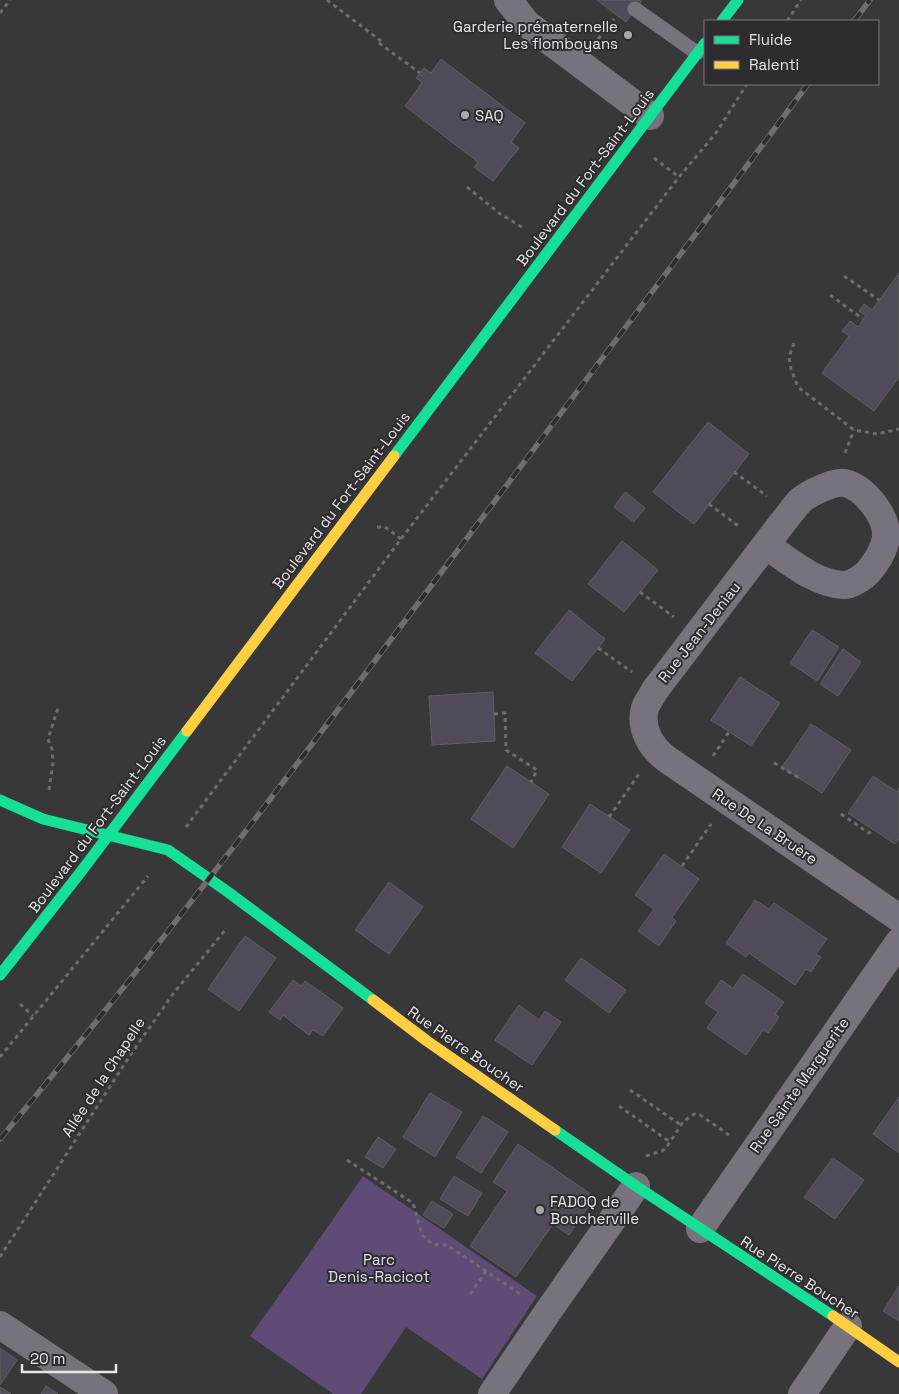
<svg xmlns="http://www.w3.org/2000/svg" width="899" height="1394" font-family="'Space Grotesk',sans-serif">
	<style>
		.green { fill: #5f4c76 }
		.building { fill: #514a59; stroke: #605f61 }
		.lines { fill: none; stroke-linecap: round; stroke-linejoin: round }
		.path { stroke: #6e6c71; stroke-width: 3; stroke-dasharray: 4 4; stroke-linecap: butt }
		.lane { stroke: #77727c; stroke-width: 15 }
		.street { stroke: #77727c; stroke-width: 28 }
		.fast { stroke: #16e098; stroke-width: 11 }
		.slow { stroke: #ffcf43; stroke-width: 11 }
		.rail-casing { stroke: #6f6d73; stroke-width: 5.5 }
		.rail { stroke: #2e2c30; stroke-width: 4; stroke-dasharray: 11; stroke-linecap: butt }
		.poi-dot { fill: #a9a8ab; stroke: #2e2c30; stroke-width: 2 }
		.labels { text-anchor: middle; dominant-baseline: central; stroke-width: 4; stroke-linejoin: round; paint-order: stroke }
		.poi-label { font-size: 15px; fill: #e6e5e8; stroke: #2e2c30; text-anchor: start }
		.street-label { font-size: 15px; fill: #e6e5e8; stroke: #2e2c30 }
		.park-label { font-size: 15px; fill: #e4dbf0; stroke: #2e2c30 }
	</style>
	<rect width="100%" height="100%" fill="#383739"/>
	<path class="green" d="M 363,1176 L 537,1296 L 482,1379 L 406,1327 L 361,1394 L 333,1394 L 250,1336 L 306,1258 Z"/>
	<path class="building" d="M 597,0 L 642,0 L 626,22 Z
		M 441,59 L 525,123 L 511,142 L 519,148 L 493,181 L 474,167 L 478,162 L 405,106 L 422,83 L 416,78 L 424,68 L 431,73 Z
		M 899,273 L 899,377 L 874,411 L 822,373 L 849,336 L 842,331 L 850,321 L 858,327 L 866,316 L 859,311 L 864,304 L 872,310 Z
		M 708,422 L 749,454 L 694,524 L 653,492 Z
		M 625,492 L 645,508 L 634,522 L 614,507 Z
		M 622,541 L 658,570 L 624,612 L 588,584 Z
		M 569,610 L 605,639 L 572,681 L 535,653 Z
		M 812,630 L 839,647 L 817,681 L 790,663 Z
		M 843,649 L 861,662 L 838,696 L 820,684 Z
		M 740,677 L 780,703 L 751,746 L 711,720 Z
		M 493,692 L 495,741 L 432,745 L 429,696 Z
		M 811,724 L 851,750 L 822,793 L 782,767 Z
		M 507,766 L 549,794 L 513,848 L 471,819 Z
		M 873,776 L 897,792 L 899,788 L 899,839 L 895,844 L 848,813 Z
		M 590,804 L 630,830 L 601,873 L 562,847 Z
		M 664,854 L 699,879 L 672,917 L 676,921 L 659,946 L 638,931 L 654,909 L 635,895 Z
		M 389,882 L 423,907 L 389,954 L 355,930 Z
		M 755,900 L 769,909 L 774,903 L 827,939 L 816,954 L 821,957 L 811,972 L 806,969 L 795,985 L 749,953 L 746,957 L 726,943 Z
		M 245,936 L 276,958 L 239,1011 L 208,989 Z
		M 581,958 L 626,990 L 609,1013 L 565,980 Z
		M 743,974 L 784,1002 L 775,1014 L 779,1017 L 768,1033 L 763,1030 L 746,1055 L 707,1028 L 718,1012 L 705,1003 L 721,980 L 733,988 Z
		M 293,980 L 301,986 L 305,981 L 343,1008 L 323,1036 L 313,1030 L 309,1035 L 283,1015 L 280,1020 L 269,1012 Z
		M 519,1005 L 539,1020 L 545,1011 L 561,1022 L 532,1065 L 495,1040 Z
		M 430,1093 L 462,1112 L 435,1157 L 403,1137 Z
		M 899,1097 L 899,1153 L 873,1134 Z
		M 483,1116 L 508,1132 L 481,1173 L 456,1157 Z
		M 378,1137 L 396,1149 L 383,1168 L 365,1157 Z
		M 518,1144 L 595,1197 L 569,1235 L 553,1224 L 516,1277 L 470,1246 L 507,1191 L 493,1182 Z
		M 833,1158 L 864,1180 L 835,1219 L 804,1197 Z
		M 454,1176 L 482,1193 L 468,1216 L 440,1199 Z
		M 432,1201 L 453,1214 L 444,1228 L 423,1215 Z
		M 899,1286 L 899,1321 L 883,1311 Z
		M 0,1348 L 17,1360 L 0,1385 Z
		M 46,1386 L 58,1394 L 41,1394 Z
		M 0,1387 L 11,1394 L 0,1394 Z"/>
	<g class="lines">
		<path class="path" d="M 327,0 L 381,41
			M 0,13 L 10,0
			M 787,21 L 801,0
			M 598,39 L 614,19
			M 379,43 L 420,73
			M 654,158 L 679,177
			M 467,187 L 499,213 L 525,229
			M 844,276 L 879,300
			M 830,295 L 863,319
			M 794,343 L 789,357 L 791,369 L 798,387 L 854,430 L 877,434 L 899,429
			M 845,453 L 854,430
			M 734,472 L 767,496
			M 709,504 L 741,528
			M 377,527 L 385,527 L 401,539
			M 640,592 L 674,617
			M 598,648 L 632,672
			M 494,714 L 505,713 L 506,750 L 537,770 L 531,782
			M 713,756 L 729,732
			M 774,763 L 801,779
			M 49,790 L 53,763 L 52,749 L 48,739 L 58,708
			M 841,814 L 869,833 L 873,829
			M 609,817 L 639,774
			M 186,827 L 401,539 L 679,177 L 716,133 L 747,84
			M 682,866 L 711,824
			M 20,1004 L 33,1016
			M 0,1057 L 148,876
			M 630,1090 L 681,1125
			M 619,1106 L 670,1142
			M 646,1156 L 662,1151 L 666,1148 L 683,1122 L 694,1114 L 700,1115 L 729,1135
			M 347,1160 L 413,1203 L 422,1235 L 432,1244 L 447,1245 L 523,1296
			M 0,1257 L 131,1054 L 173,994 L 226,929
			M 470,1294 L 486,1271"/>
		<path class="lane" d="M 635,9 L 697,53"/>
		<path class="street" d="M 508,0 L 527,24 L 650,116
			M 766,545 C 789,561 814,583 843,585 C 850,586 864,577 869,571 C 877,561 884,551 886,538 C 888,517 865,488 845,483 C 834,481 809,493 800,501 C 794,507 789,515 783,522 L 655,690 C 652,696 647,702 645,708 C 639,729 652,749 668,760 L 899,918
			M 700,1229 L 899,942
			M 0,1325 L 104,1394
			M 492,1394 L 547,1313 L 636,1186
			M 802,1394 L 848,1326"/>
		<path class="fast" d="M 722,21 L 738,0
			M 394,456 L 705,43
			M 0,800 L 43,819 L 168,850 L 228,892 L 373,1000
			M 0,975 L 80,873 L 187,731
			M 555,1130 L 636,1186 L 833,1316"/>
		<path class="slow" d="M 187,731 L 394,456
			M 373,1000 L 427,1041 L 555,1130
			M 833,1316 L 899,1362"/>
		<defs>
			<path id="rail" d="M 854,21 L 870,0
				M 0,1139 C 158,950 307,752 455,554 C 573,397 691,241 808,84"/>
		</defs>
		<use href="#rail" class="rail-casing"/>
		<use href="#rail" class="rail"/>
	</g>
	<g class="poi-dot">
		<circle cx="628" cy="35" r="5"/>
		<circle cx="465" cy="115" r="5"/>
		<circle cx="540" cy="1210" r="5"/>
	</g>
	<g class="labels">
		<g class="poi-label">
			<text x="618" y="26" text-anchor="end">Garderie prématernelle<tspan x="618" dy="17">Les flomboyans</tspan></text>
			<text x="475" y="115">SAQ</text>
			<text x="550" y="1201">FADOQ de<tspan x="550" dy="17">Boucherville</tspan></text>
		</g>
		<g class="street-label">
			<text transform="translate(585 177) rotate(-53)">Boulevard du Fort-Saint-Louis</text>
			<text transform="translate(341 500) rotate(-53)">Boulevard du Fort-Saint-Louis</text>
			<text transform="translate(699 632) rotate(-52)">Rue Jean-Deniau</text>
			<text transform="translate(97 824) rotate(-53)">Boulevard du Fort-Saint-Louis</text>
			<text transform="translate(765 826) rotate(34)">Rue De La Bruère</text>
			<text transform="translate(466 1049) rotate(35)">Rue Pierre Boucher</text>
			<text transform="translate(103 1077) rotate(-57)">Allée de la Chapelle</text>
			<text transform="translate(799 1085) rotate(-55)">Rue Sainte Marguerite</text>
			<text transform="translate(800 1277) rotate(33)">Rue Pierre Boucher</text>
		</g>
		<g class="park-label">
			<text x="379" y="1259">Parc<tspan x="379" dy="17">Denis-Racicot</tspan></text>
		</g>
	</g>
	<rect x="704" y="20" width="175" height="65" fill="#2e2c30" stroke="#78767a"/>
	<rect x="714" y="36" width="25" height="8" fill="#16e098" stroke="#78767a"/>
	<text x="749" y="45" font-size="15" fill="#e6e5e8">Fluide</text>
	<rect x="714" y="61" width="25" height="8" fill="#ffcf43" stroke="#78767a"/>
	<text x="749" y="70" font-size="15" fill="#e6e5e8">Ralenti</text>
	<path d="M22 1364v8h94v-8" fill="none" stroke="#e6e5e8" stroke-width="2.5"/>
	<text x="30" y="1364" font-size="15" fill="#e6e5e8" stroke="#2e2c30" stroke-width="4" paint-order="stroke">20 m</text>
</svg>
